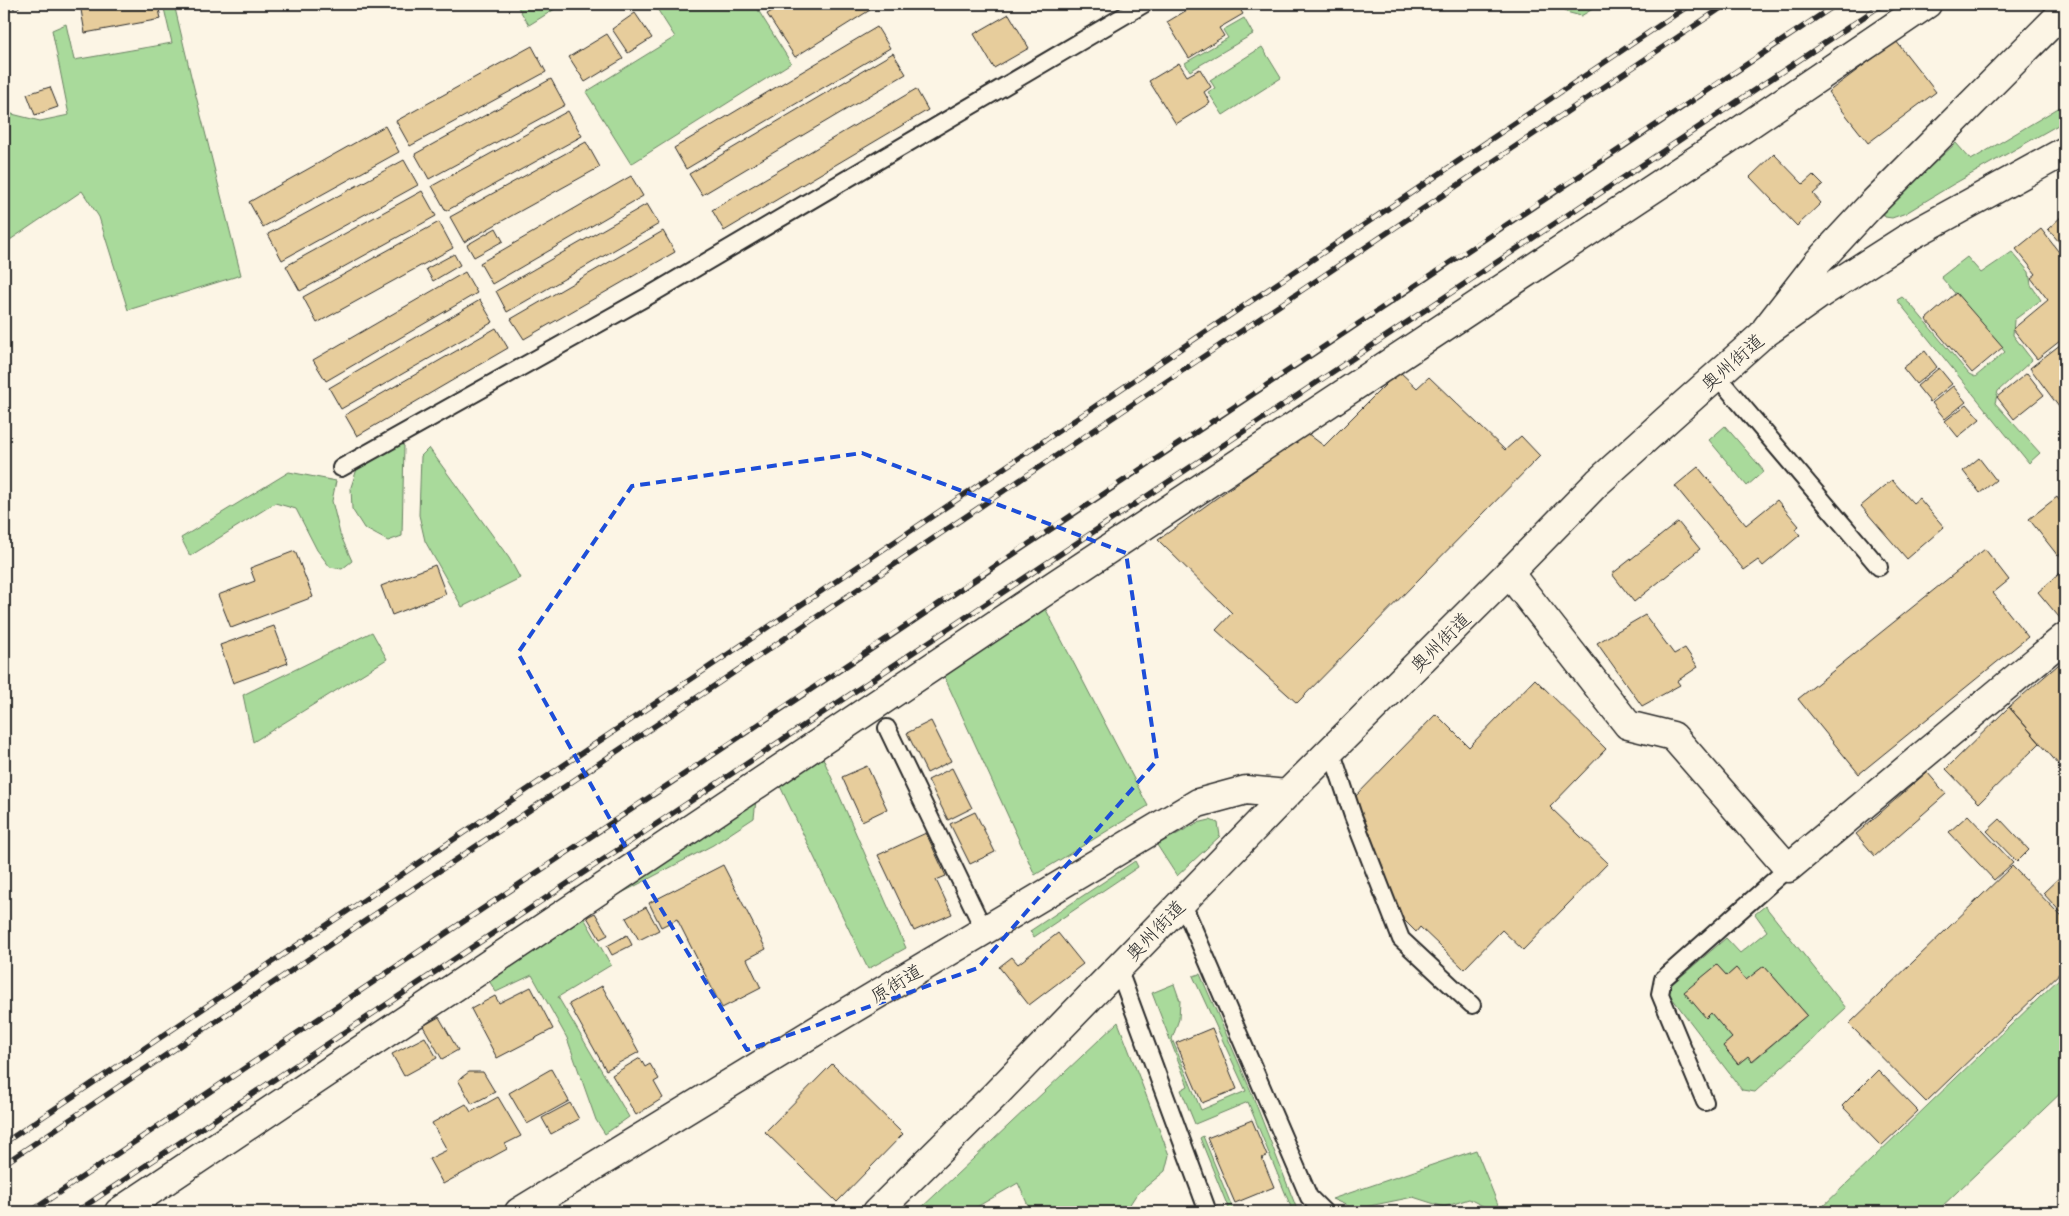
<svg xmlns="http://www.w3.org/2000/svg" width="2069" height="1216" font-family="'Patrick Hand','Klee One',sans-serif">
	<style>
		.green { fill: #a9da9b; stroke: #6a8263; fill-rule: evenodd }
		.building { fill: #e7cd9c; stroke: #2b2b2b }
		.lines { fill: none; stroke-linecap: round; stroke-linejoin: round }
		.service-casing { stroke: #2b2b2b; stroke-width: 20 }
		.minor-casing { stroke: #2b2b2b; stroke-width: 31 }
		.tertiary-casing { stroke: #2b2b2b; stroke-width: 31 }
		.secondary-casing { stroke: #2b2b2b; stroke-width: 31 }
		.path { stroke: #2b2b2b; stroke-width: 3; stroke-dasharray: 1 4; stroke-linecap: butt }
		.service { stroke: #fcf5e5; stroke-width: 16 }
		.minor { stroke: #fcf5e5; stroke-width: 28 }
		.tertiary { stroke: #fcf5e5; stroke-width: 28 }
		.secondary { stroke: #fcf5e5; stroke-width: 28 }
		.rail-casing { stroke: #2b2b2b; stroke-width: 5.5 }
		.rail { stroke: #fcf5e5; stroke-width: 4; stroke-dasharray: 11; stroke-linecap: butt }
		.marked { fill: none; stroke: #1d4ed8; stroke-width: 4; stroke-dasharray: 10 6; stroke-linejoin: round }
		.labels { text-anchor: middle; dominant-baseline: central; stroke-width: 4.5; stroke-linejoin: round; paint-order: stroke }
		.street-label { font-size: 19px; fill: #2b2b2b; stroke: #fcf5e5 }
	</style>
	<rect width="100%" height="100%" fill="#fcf5e5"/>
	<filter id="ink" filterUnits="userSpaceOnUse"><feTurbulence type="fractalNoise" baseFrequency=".02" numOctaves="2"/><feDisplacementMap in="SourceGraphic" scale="10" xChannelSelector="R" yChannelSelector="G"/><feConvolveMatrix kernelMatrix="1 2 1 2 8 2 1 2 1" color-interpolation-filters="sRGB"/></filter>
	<g filter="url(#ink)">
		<path class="green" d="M 163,4 L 174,4 L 191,76 L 241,275 L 128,310 L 99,217 L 82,191 L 4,244 L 4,112 L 40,121 L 69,115 L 52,30 L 66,24 L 74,60 L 172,43 Z
			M 516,4 L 563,4 L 529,25 Z
			M 654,4 L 769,4 L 758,10 L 791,63 L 631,164 L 586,92 L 675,37 Z
			M 1563,4 L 1601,4 L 1581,16 L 1566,12 Z
			M 1244,18 L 1253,34 L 1190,71 L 1185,63 L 1228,38 L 1223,30 Z
			M 1262,47 L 1281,78 L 1223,115 L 1208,92 L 1215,88 L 1210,80 Z
			M 2065,104 L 2065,121 L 1952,185 L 1906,213 L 1892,218 L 1885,217 L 1883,213 L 1890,204 L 1956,143 L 1971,160 Z
			M 2012,252 L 2029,272 L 2031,285 L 2041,300 L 2014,320 L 2013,335 L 2032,360 L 1998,391 L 1995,403 L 2040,453 L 2029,463 L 1897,300 L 1902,297 L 1911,305 L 1969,374 L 1975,377 L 2005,352 L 1941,277 L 1967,257 L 1981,273 Z
			M 1725,426 L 1764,471 L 1747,486 L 1709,440 Z
			M 399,442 L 404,446 L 402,536 L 388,541 L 364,528 L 352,509 L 351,487 L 357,469 Z
			M 429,448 L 509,558 L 520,578 L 462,607 L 425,541 L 419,515 L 421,456 Z
			M 289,472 L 336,481 L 332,501 L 340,534 L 352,561 L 342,569 L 330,567 L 317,550 L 296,509 L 275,503 L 190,556 L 181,538 Z
			M 1044,606 L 1148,806 L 1035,875 L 943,674 Z
			M 372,632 L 387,659 L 253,742 L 243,695 Z
			M 819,749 L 906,948 L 868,969 L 779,784 L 756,800 L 754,818 L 713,845 L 597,906 Z
			M 1210,820 L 1218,823 L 1220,836 L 1177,876 L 1157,845 L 1197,823 Z
			M 1135,861 L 1138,867 L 1034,937 L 1030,931 Z
			M 1765,906 L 1846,1008 L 1755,1092 L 1742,1090 L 1669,994 L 1671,985 L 1726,938 L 1740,953 L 1767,931 L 1755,914 ZM 1717,965 L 1727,976 L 1736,968 L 1746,980 L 1764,966 L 1807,1015 L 1753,1061 L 1748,1056 L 1738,1064 L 1723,1046 L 1732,1038 L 1711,1013 L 1706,1017 L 1685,992 Z
			M 580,911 L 611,965 L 558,997 L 629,1117 L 605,1134 L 596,1120 L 567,1038 L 532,975 L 496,992 L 486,976 Z
			M 2065,973 L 2065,1089 L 1936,1212 L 1817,1212 Z
			M 1200,974 L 1250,1089 L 1298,1212 L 1293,1212 L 1248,1102 L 1195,1124 L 1181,1090 L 1188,1086 L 1152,993 L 1174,984 L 1180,1001 L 1179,1019 L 1172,1039 L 1201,1110 L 1246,1091 L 1193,976 Z
			M 1118,1022 L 1169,1155 L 1165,1171 L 1136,1195 L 1125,1212 L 1031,1212 L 1018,1183 L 968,1212 L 919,1212 L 919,1210 Z
			M 1203,1136 L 1234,1212 L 1230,1212 L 1200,1138 Z
			M 1476,1150 L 1501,1212 L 1489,1212 L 1487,1208 L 1469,1199 L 1444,1207 L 1413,1197 L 1355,1209 L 1332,1199 Z"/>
		<path class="building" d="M 80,4 L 158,4 L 161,19 L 85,33 Z
			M 784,4 L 877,4 L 878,5 L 795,57 L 767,14 Z
			M 1197,4 L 1203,4 L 1206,9 L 1215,4 L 1237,4 L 1243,14 L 1219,28 L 1224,36 L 1189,58 L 1167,22 Z
			M 635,13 L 652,38 L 628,53 L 612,29 Z
			M 1009,14 L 1029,48 L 994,68 L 974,34 Z
			M 877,27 L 890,48 L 686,169 L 674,148 Z
			M 607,34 L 623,59 L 585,82 L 569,57 Z
			M 1896,41 L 1936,92 L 1868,143 L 1828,92 Z
			M 532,46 L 546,72 L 410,146 L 396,121 Z
			M 893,53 L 906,74 L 702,195 L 689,174 Z
			M 1179,63 L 1187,76 L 1200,69 L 1211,87 L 1204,92 L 1210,103 L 1176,124 L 1149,81 Z
			M 551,79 L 565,105 L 429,179 L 415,154 Z
			M 50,87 L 58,107 L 35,115 L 27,94 Z
			M 916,89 L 928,110 L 724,231 L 712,210 Z
			M 568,111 L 582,136 L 446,211 L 432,186 Z
			M 385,126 L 399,152 L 263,227 L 249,202 Z
			M 586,142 L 600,167 L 464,242 L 450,217 Z
			M 1774,154 L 1803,184 L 1813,175 L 1823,185 L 1813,194 L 1821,203 L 1797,226 L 1750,177 Z
			M 404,160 L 418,185 L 282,260 L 268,234 Z
			M 631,176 L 643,196 L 492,284 L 480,263 Z
			M 422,191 L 436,216 L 300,291 L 286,266 Z
			M 647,204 L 659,224 L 507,312 L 496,291 Z
			M 2065,213 L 2065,249 L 2048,229 Z
			M 439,222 L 453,248 L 317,323 L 303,297 Z
			M 496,228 L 503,241 L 474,257 L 467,245 Z
			M 2041,229 L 2065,260 L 2065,337 L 2037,359 L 2013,329 L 2048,300 L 2031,278 L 2036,274 L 2016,249 Z
			M 663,231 L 675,252 L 524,339 L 511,319 Z
			M 454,254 L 460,265 L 433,281 L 426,269 Z
			M 465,272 L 477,293 L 326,381 L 313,360 Z
			M 1956,293 L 2003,347 L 1972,373 L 1926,319 Z
			M 480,300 L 493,322 L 341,409 L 329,388 Z
			M 496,328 L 508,348 L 357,436 L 345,415 Z
			M 2065,341 L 2065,415 L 2030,368 Z
			M 1925,351 L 1937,367 L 1916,384 L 1903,368 Z
			M 1939,368 L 1952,384 L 1930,402 L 1917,386 Z
			M 1399,371 L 1417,388 L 1429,377 L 1505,450 L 1521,436 L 1540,456 L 1297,703 L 1216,630 L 1232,613 L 1158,540 L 1307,433 L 1324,446 Z
			M 2027,373 L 2044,395 L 2014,419 L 1997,397 Z
			M 1953,386 L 1966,402 L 1945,419 L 1932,403 Z
			M 1967,404 L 1980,419 L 1958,437 L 1945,421 Z
			M 1979,458 L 1996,480 L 1980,493 L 1963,471 Z
			M 1698,467 L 1746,525 L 1777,500 L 1799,526 L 1795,529 L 1800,535 L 1763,566 L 1758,560 L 1744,570 L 1675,486 Z
			M 1892,480 L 1913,503 L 1919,498 L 1944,527 L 1907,559 L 1861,506 Z
			M 2057,497 L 2065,509 L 2065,551 L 2058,556 L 2029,519 Z
			M 1678,522 L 1700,549 L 1634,602 L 1612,574 Z
			M 1985,549 L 2009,580 L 1993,593 L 2028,637 L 1859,774 L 1798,699 Z
			M 295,551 L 313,597 L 231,628 L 218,595 L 255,581 L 250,568 Z
			M 435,565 L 446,594 L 392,615 L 381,586 Z
			M 2065,569 L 2065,621 L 2064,623 L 2038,592 Z
			M 1645,615 L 1674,654 L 1685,648 L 1698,667 L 1677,681 L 1680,685 L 1642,706 L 1597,643 Z
			M 274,626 L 288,663 L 233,683 L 220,645 Z
			M 2065,659 L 2065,772 L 2009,707 Z
			M 1535,679 L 1606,749 L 1550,807 L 1608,863 L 1523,950 L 1502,930 L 1464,969 L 1420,927 L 1416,932 L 1398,914 L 1351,801 L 1436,714 L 1469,747 Z
			M 2009,707 L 2040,743 L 1979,803 L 1946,769 Z
			M 931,721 L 951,761 L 927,773 L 907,733 Z
			M 867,766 L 887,809 L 862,821 L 842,777 Z
			M 952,768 L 972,808 L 948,820 L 928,780 Z
			M 1927,772 L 1946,794 L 1875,856 L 1856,834 Z
			M 975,812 L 995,852 L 970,864 L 950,824 Z
			M 1968,815 L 2013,863 L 1994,880 L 1949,832 Z
			M 2000,819 L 2029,850 L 2017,862 L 1987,831 Z
			M 926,833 L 946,876 L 936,880 L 952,914 L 914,931 L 878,855 Z
			M 723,865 L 766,949 L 747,959 L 761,988 L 722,1008 L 677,919 L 661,927 L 649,903 Z
			M 2012,866 L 2065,920 L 2065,968 L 1926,1102 L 1849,1024 Z
			M 2065,872 L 2065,917 L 2043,893 Z
			M 646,907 L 659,930 L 639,940 L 626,918 Z
			M 595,913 L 608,935 L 600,939 L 587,917 Z
			M 1058,933 L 1083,964 L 1029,1005 L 999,967 L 1012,957 L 1018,964 Z
			M 627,935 L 632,945 L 612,955 L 607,946 Z
			M 1717,965 L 1727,976 L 1736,968 L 1746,980 L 1764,966 L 1807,1015 L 1752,1061 L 1748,1056 L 1738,1064 L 1723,1046 L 1732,1038 L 1711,1013 L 1706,1018 L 1684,992 Z
			M 602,986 L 639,1052 L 606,1070 L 569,1004 Z
			M 531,987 L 553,1029 L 497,1058 L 471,1009 L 495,996 L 499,1003 Z
			M 439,1017 L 458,1050 L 442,1059 L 423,1026 Z
			M 1212,1028 L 1237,1089 L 1202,1103 L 1176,1043 Z
			M 425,1037 L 437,1058 L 404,1076 L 392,1054 Z
			M 640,1058 L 645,1067 L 650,1064 L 659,1079 L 654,1082 L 663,1098 L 636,1115 L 612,1075 Z
			M 832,1064 L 903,1134 L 837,1202 L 765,1132 Z
			M 551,1069 L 569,1101 L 527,1124 L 509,1093 Z
			M 1878,1070 L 1918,1111 L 1881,1146 L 1842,1106 Z
			M 469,1072 L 483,1072 L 495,1092 L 472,1104 L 458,1080 Z
			M 498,1097 L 521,1136 L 505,1144 L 507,1149 L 443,1184 L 429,1159 L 447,1150 L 432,1123 L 466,1104 L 471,1112 Z
			M 570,1103 L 579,1119 L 551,1134 L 542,1118 Z
			M 1252,1120 L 1267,1156 L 1262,1158 L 1274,1187 L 1235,1203 L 1207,1138 Z"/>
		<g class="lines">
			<defs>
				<path id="service" d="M 1716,375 L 1879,567
					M 341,468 L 650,295 L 1144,4
					M 887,728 L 984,930
					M 1331,750 L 1353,816 L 1401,939 L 1472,1005
					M 1182,902 L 1309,1197 L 1324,1212
					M 1118,968 L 1208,1212
					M 1705,1102 L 1660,994 L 1663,979 L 1788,868"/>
				<path id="minor" d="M 1766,329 L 1818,262 L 1870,206 L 2065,10
					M 1509,573 L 1628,725 L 1673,736 L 1788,868 L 2065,637
					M 119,1212 L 1050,588 L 1725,141 L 1927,4"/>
				<path id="tertiary" d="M 519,1212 L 824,1026 L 1198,803 L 1246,790 L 1287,794"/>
				<path id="secondary" d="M 877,1212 L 995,1095 L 1287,794 L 1509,573 L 1598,482 L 1670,417 L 1761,336 L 1820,294 L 1912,235 L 2065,151"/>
			</defs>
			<use href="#service" class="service-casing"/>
			<use href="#minor" class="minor-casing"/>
			<use href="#tertiary" class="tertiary-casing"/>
			<use href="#secondary" class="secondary-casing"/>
			<path class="path" d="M 4,12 L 25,4"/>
			<use href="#service" class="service"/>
			<use href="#minor" class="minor"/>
			<use href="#tertiary" class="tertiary"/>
			<use href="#secondary" class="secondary"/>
			<defs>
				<path id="rail" d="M 4,1143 L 1691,4
					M 4,1164 L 1727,4
					M 30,1212 C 632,809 1233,405 1837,4
					M 76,1212 L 1883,4"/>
			</defs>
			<use href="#rail" class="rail-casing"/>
			<use href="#rail" class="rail"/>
		</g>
	</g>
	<path class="marked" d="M 862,453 L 1126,553 L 1157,760 L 978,968 L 747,1050 L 646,884 L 518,653 L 632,486 Z"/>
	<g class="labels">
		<g class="street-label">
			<text transform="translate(1732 362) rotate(-41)">奥州街道</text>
			<text transform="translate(1440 642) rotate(-45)">奥州街道</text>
			<text transform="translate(1155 930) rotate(-46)">奥州街道</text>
			<text transform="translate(896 983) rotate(-31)">原街道</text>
		</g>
	</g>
	<rect width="2069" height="1216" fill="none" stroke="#fcf5e5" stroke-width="20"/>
	<rect x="10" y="10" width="2049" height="1196" fill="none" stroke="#2b2b2b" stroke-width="2" filter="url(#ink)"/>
</svg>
